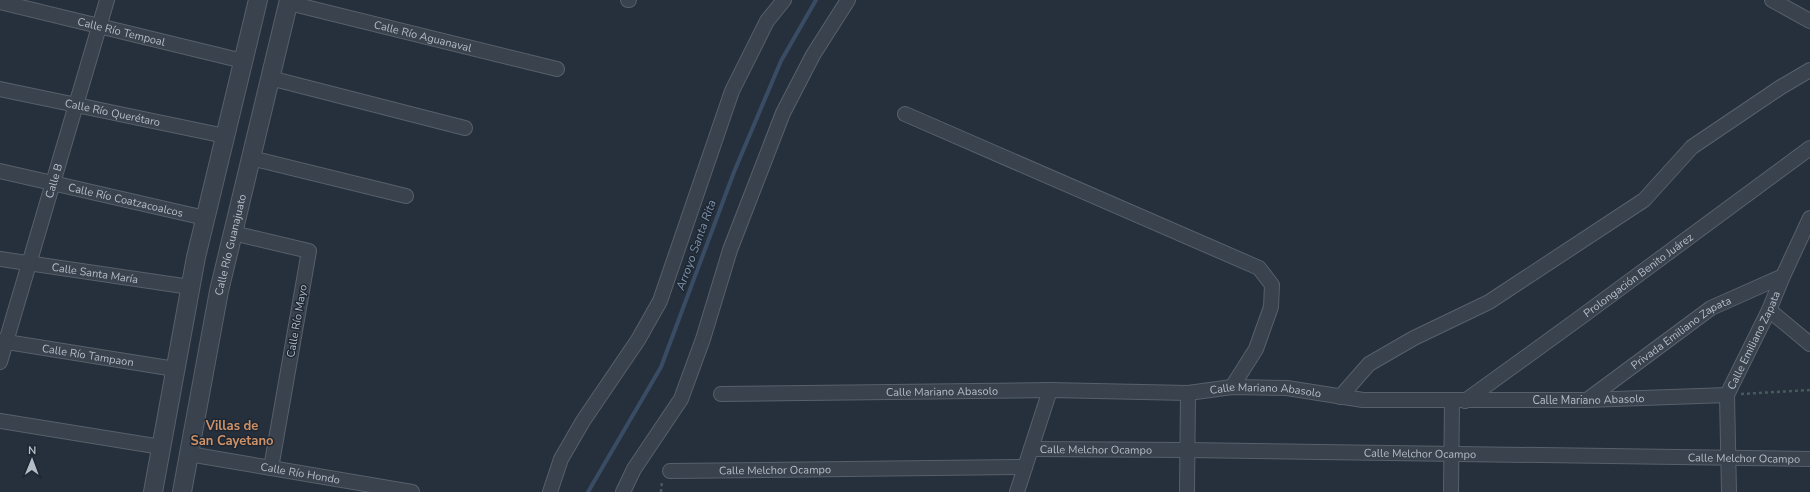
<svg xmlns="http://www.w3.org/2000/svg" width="1810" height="492" font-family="'Nunito Sans',sans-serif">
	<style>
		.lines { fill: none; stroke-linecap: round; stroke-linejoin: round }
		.stream { stroke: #3a4c63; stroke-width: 4 }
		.minor-casing { stroke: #57606b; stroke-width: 16 }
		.tertiary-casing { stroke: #57606b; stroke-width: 20 }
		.path { stroke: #475b5d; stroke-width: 2.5; stroke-dasharray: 3 3; stroke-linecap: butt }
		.minor { stroke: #39424d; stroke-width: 14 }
		.tertiary { stroke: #39424d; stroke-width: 18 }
		.labels { text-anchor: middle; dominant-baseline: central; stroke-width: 3; stroke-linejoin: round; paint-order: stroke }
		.street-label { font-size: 11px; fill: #b5bdc8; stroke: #1e2732 }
		.water-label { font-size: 12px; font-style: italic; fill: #7e94ae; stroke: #1e2732 }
		.quarter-label { font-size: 13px; font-weight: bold; fill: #cf9268; stroke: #1e2732 }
	</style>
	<rect width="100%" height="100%" fill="#25303c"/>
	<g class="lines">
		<path class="stream" d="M 588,492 L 661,367 L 734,172 L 781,61 L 816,0"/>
		<defs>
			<g id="minor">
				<path d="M 628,0 L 629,0"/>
				<path d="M 1772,0 L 1810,21"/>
				<path id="s1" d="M 0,2 L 243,61"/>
				<path id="s2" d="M 289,3 L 557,69"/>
				<path d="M 270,78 L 465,128"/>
				<path id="s3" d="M 0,89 L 225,136"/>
				<path d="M 905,114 L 1259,268 L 1272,285 L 1271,307 L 1256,349 L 1232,387"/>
				<path d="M 251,158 L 406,196"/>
				<path id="s4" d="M 0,171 L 205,218"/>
				<path d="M 233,233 L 309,251 L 271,468"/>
				<path id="s5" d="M 0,259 L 190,287"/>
				<path d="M 1769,310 L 1810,344"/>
				<path id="s6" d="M 0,341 L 175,369"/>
				<path id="s7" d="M 0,362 L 107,0"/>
				<path id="s8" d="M 721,394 L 1050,390 L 1188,393 L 1232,387 L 1287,388 L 1363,400 L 1587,400 L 1727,395"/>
				<path d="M 1340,397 L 1369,364 L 1414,338 L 1489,302 L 1644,200 L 1692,147 L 1781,87 L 1810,70"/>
				<path id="s9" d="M 1587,400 L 1711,308 L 1783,276"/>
				<path id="s10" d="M 1465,401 L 1581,317 L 1810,148"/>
				<path d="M 0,421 L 161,447"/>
				<path id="s11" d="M 1031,449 L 1187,450 L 1810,459"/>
				<path id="s12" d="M 189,454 L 412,492"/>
				<path id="s13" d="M 670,471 L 1025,467"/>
				<path d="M 550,492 L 561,459 L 583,421 L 638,340 L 660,301 L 732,91 L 767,21 L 784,0"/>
				<path d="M 623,492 L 634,469 L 681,399 L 703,339 L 730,250 L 783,113 L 813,55 L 848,0"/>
				<path d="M 1017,492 L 1050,390"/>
				<path d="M 1187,492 L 1188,393"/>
				<path d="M 1451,492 L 1452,401"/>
				<path id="s14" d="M 1729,492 L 1727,395 L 1769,310 L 1783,276 L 1810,218"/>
			</g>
			<g id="tertiary">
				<path d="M 153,492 L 196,257 L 258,0"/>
				<path id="s15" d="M 182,492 L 219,291 L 289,0"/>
			</g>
		</defs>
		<use href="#minor" class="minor-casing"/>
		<use href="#tertiary" class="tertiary-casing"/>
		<path class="path" d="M 1741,394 L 1810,390
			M 661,492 L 662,481"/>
		<use href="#minor" class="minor"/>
		<use href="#tertiary" class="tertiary"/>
	</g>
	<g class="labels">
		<g class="street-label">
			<text stroke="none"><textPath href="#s1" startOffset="125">Calle Río Tempoal</textPath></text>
			<text stroke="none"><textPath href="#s2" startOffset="138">Calle Río Aguanaval</textPath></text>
			<text stroke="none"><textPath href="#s3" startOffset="115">Calle Río Querétaro</textPath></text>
			<text stroke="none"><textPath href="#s7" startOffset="189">Calle B</textPath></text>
			<text stroke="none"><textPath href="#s4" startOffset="129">Calle Río Coatzacoalcos</textPath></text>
			<text stroke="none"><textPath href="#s15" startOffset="252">Calle Río Guanajuato</textPath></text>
			<text stroke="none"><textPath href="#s5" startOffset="96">Calle Santa María</textPath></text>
			<text stroke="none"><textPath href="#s10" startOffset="214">Prolongación Benito Juárez</textPath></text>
			<text transform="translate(297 321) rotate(-80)">Calle Río Mayo</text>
			<text stroke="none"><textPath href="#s9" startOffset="116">Privada Emiliano Zapata</textPath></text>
			<text stroke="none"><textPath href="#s14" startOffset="158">Calle Emiliano Zapata</textPath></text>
			<text stroke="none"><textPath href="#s6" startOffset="89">Calle Río Tampaon</textPath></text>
			<text stroke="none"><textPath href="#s8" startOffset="221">Calle Mariano Abasolo</textPath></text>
			<text stroke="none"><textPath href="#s8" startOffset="545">Calle Mariano Abasolo</textPath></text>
			<text stroke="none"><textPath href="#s8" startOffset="869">Calle Mariano Abasolo</textPath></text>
			<text stroke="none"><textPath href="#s11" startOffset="65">Calle Melchor Ocampo</textPath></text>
			<text stroke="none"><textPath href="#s11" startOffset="389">Calle Melchor Ocampo</textPath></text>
			<text stroke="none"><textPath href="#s11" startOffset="713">Calle Melchor Ocampo</textPath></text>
			<text stroke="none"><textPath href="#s13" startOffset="105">Calle Melchor Ocampo</textPath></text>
			<text stroke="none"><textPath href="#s12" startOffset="113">Calle Río Hondo</textPath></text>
		</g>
		<g class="water-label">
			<text transform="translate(696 245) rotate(-70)">Arroyo Santa Rita</text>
		</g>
		<g class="quarter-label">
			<text x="232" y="426">Villas de<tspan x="232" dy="15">San Cayetano</tspan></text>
		</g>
	</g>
	<g transform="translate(32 460) rotate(1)" stroke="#1e2732" stroke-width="3" paint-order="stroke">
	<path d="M0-3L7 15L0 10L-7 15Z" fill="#b5bdc8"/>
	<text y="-6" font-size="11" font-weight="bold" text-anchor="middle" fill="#b5bdc8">N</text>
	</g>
</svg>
